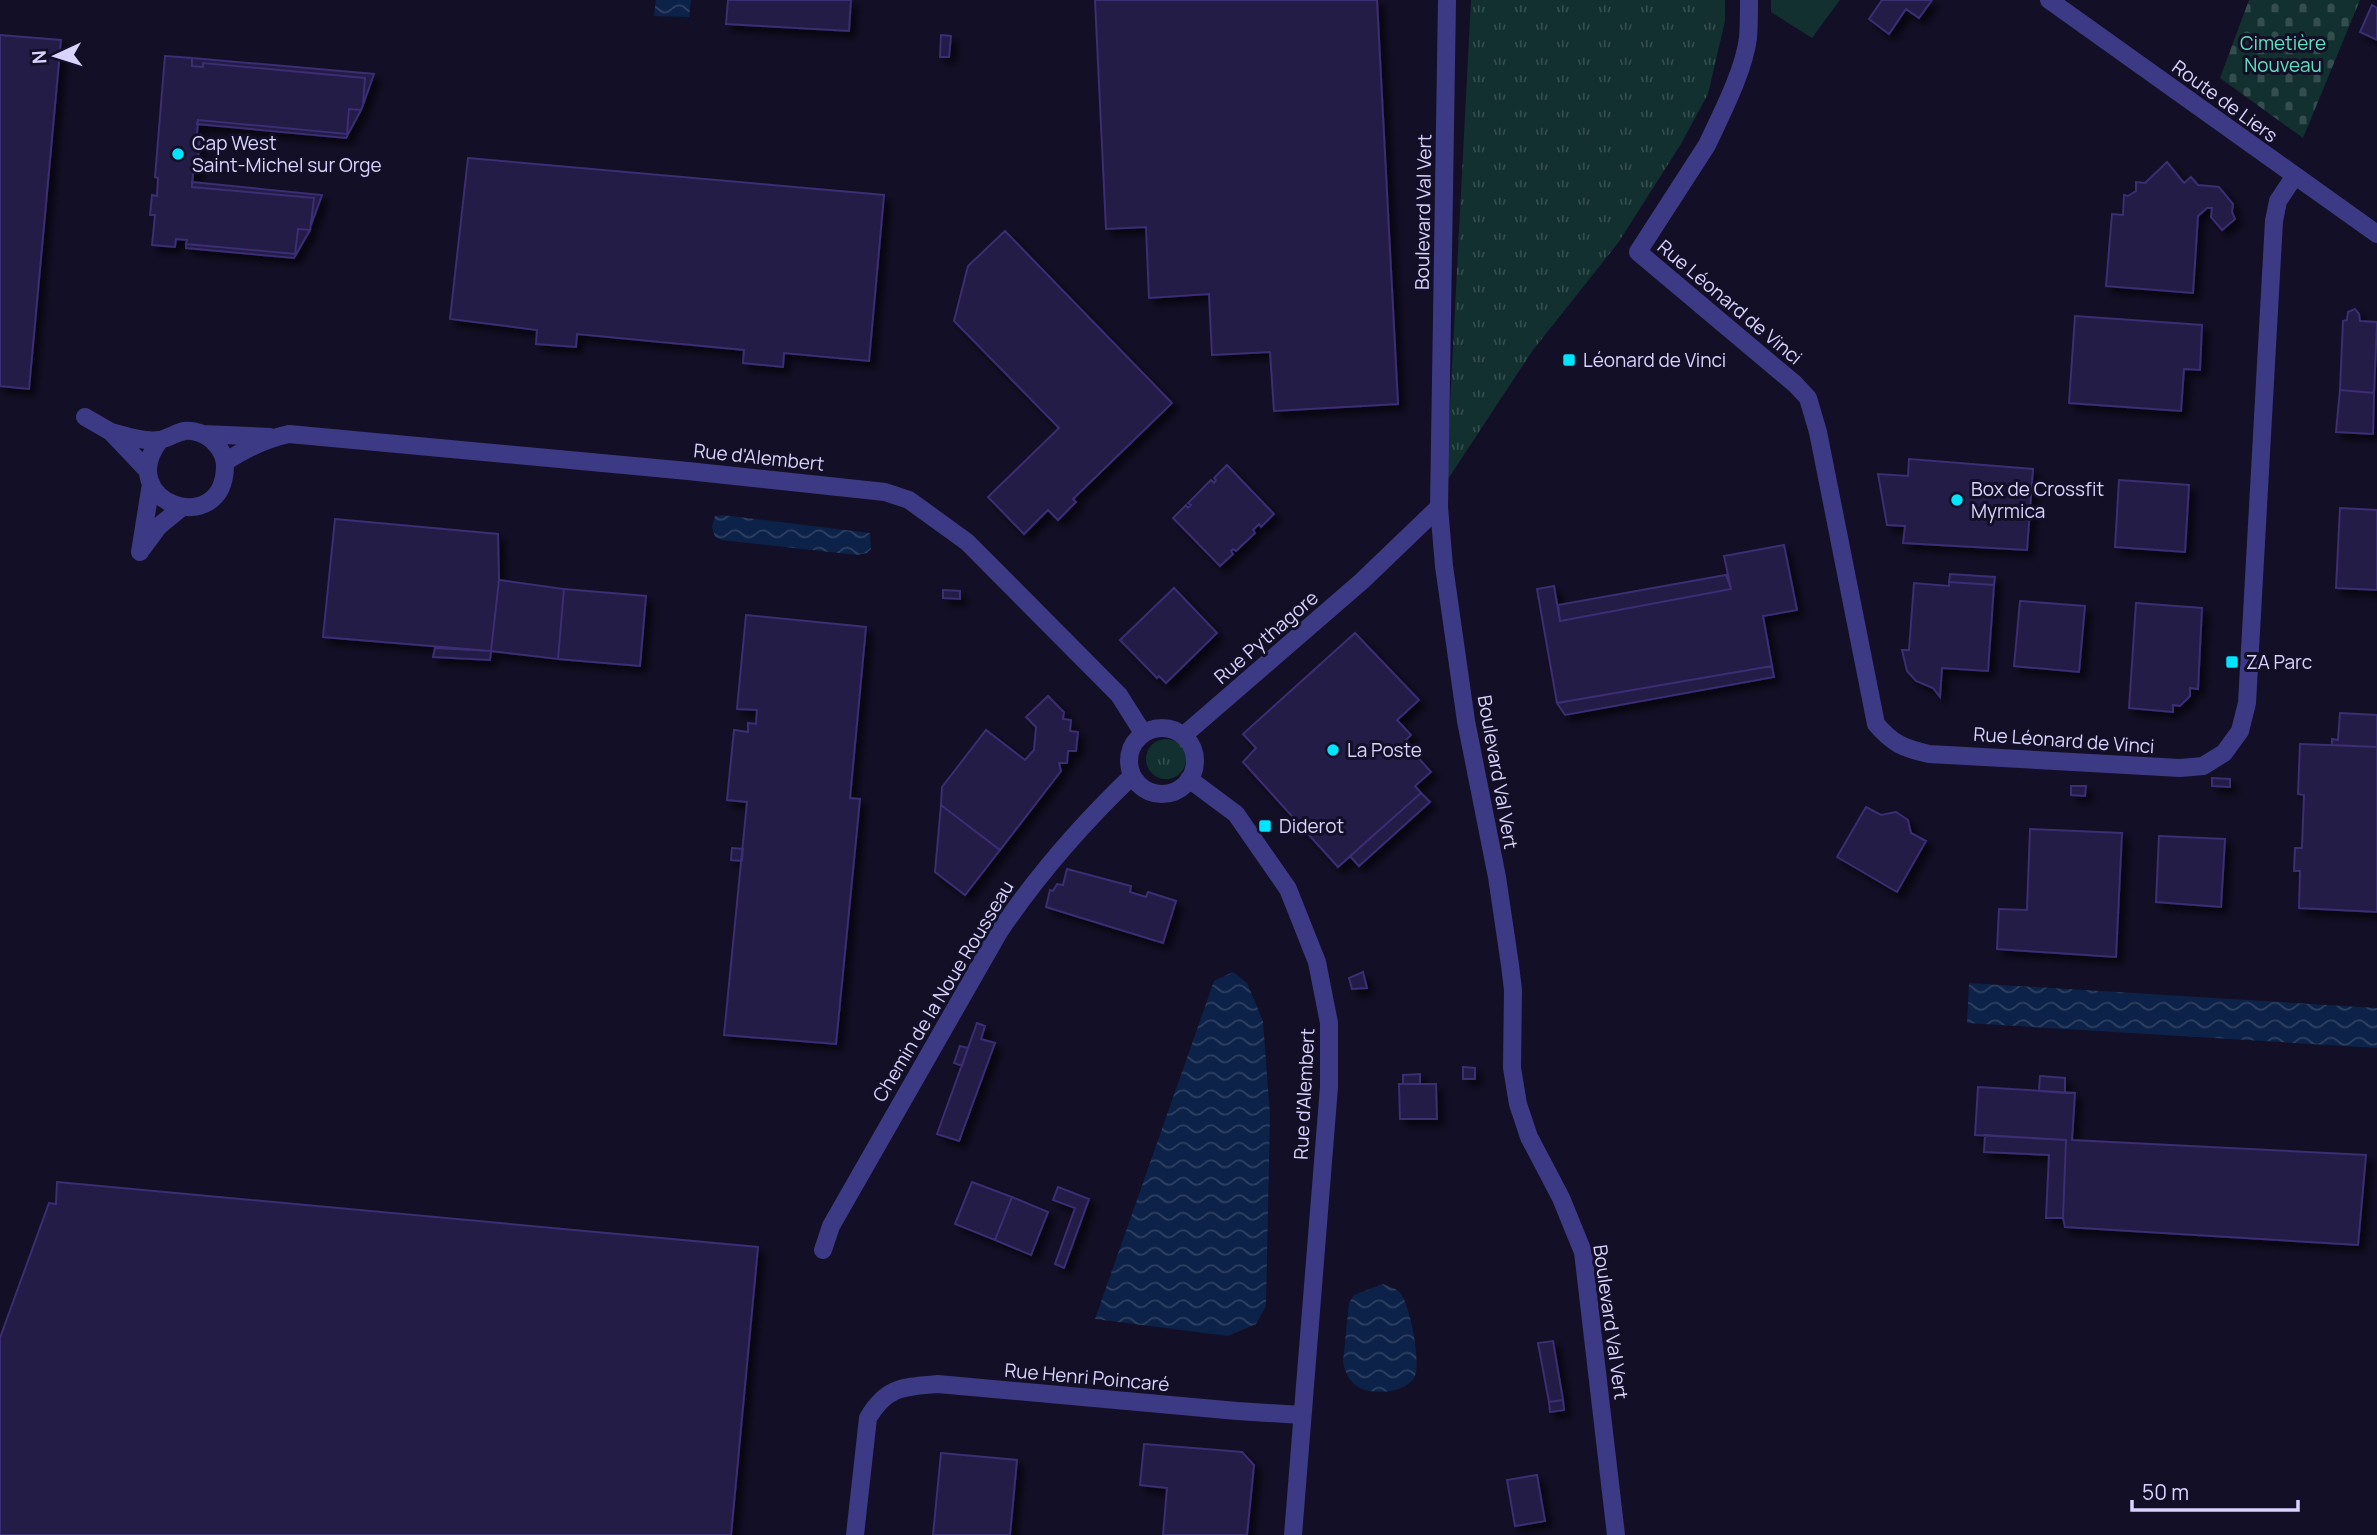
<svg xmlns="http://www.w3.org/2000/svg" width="2377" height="1535" font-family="Manrope,sans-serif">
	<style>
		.grass { fill: url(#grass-tufts) }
		.cemetery { fill: url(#cemetery-stones) }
		.pitch { fill: #12302f }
		.water { fill: url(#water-waves) }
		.building { fill: #241b47; stroke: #3b2d73; stroke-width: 2; filter: url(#shadow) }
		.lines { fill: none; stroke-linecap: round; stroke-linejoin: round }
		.minor { stroke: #3d3a85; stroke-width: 18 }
		.tertiary { stroke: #3d3a85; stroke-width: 18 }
		.poi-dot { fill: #00e5ff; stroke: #130f26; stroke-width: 2.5 }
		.labels { text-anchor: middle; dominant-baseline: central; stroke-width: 6; stroke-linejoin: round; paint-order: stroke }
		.park-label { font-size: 19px; fill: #5fe0c0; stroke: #130f26 }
		.street-label { font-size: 19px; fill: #d9d4ff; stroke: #130f26 }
		.poi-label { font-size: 19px; fill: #d9d4ff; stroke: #130f26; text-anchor: start }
	</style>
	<defs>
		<pattern id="grass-tufts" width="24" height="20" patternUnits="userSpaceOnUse" patternTransform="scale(1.75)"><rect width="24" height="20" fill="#12302f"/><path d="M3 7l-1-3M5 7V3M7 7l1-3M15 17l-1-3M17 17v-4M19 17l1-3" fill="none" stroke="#344d4e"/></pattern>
		<pattern id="cemetery-stones" width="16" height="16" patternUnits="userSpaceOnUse" patternTransform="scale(1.75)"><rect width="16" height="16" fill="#12302f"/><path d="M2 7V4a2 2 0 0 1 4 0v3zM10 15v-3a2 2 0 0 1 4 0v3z" fill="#344d4e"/></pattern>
		<pattern id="water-waves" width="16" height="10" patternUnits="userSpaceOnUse" patternTransform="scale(1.75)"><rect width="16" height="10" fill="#0c2248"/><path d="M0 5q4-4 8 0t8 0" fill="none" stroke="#2f4163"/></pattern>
		<filter id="shadow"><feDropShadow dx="6" dy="6" stdDeviation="3.5" flood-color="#0009"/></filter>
	</defs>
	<rect width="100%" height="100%" fill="#130f26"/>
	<path class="grass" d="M 1471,0 L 1725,0 L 1725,21 L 1708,94 L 1681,144 L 1618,243 L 1533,350 L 1446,482 Z
		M1146 759a20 20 0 1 1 40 0a20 20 0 1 1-40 0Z"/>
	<path class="cemetery" d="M 2249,0 L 2360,0 L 2303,138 L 2220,78 Z"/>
	<path class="pitch" d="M 1771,0 L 1840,0 L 1812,38 L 1771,12 Z"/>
	<path class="water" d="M 656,0 L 691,0 L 689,17 L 654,16 Z
		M 722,515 L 870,533 L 871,549 L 867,553 L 857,555 L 722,540 L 715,537 L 712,527 L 715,516 Z
		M 1233,972 L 1247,983 L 1263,1021 L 1270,1115 L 1266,1306 L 1256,1324 L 1228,1336 L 1095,1319 L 1214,981 Z
		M 1969,983 L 2377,1008 L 2377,1048 L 1967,1023 Z
		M 1383,1284 C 1390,1287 1397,1288 1401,1294 C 1410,1305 1422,1366 1414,1378 C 1405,1393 1374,1395 1360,1388 C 1350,1383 1345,1373 1343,1362 L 1349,1303 L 1354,1295 Z"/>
	<path class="building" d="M 728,0 L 851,0 L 849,31 L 726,24 Z
		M 1095,0 L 1377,0 L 1398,404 L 1274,411 L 1270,352 L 1212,355 L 1209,294 L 1149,298 L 1146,227 L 1106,229 Z
		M 1882,0 L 1932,0 L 1919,18 L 1906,9 L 1889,34 L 1869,19 Z
		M 2372,5 L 2377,8 L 2377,40 L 2360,32 Z
		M 0,35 L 61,40 L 29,389 L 0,386 Z
		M 941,35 L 951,36 L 949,57 L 940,57 Z
		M 165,56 L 192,58 L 192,66 L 203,67 L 203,63 L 365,78 L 363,105 L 361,110 L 349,109 L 347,134 L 198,120 L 197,134 L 200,134 L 197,173 L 193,173 L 192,187 L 314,198 L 310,230 L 298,229 L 295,254 L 186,244 L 187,240 L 176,239 L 175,247 L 152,245 L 155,215 L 150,215 L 152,195 L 157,196 L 158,178 L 155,177 Z
		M 192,58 L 374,74 L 363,105 L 365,78 L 203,63 L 203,67 L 192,66 Z
		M 349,109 L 361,110 L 346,138 L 197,124 L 198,120 L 347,134 Z
		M 468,158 L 884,195 L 869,361 L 784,353 L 783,367 L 743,363 L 744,350 L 577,334 L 576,347 L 536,344 L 537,330 L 450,319 Z
		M 2167,162 L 2184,183 L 2191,177 L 2198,185 L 2219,187 L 2233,204 L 2232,212 L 2235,219 L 2222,230 L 2211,217 L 2212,208 L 2207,208 L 2198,216 L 2193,293 L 2106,286 L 2112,214 L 2123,215 L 2124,195 L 2128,196 L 2136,191 L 2136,182 L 2145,183 Z
		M 192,182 L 322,195 L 311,225 L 314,198 L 192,187 Z
		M 298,229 L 310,230 L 294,258 L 186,248 L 186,244 L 295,254 Z
		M 1005,231 L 1172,403 L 1073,499 L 1076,502 L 1058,520 L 1048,510 L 1024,534 L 988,497 L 1059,428 L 954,321 L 968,266 Z
		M 2355,309 L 2359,314 L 2360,321 L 2377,322 L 2374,393 L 2340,390 L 2343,321 L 2347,320 L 2348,312 Z
		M 2075,316 L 2202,325 L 2200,370 L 2184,369 L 2181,411 L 2069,403 Z
		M 2340,390 L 2374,393 L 2373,434 L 2336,432 Z
		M 1909,459 L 2033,469 L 2027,550 L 1903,543 L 1905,526 L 1887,525 L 1878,474 L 1908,476 Z
		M 1227,465 L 1274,514 L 1261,527 L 1259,524 L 1253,530 L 1255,533 L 1236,551 L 1233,549 L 1231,551 L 1233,554 L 1220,566 L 1173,518 L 1186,505 L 1188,508 L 1191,505 L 1188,503 L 1211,480 L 1214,483 L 1216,480 L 1214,478 Z
		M 2119,480 L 2189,485 L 2185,552 L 2115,547 Z
		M 2340,508 L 2377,510 L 2377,590 L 2336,588 Z
		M 335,519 L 498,534 L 499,580 L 491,651 L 323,637 Z
		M 1784,545 L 1797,610 L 1763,616 L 1772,666 L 1557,703 L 1537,589 L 1554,586 L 1560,621 L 1731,589 L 1724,556 Z
		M 1950,574 L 1995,577 L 1994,585 L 1949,582 Z
		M 1726,575 L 1731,589 L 1560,621 L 1558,605 Z
		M 499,580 L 564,589 L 558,659 L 491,651 Z
		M 1949,582 L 1994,585 L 1988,671 L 1942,668 L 1940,697 L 1933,688 L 1916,681 L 1907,671 L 1902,650 L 1909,650 L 1914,583 L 1949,586 Z
		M 1174,588 L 1217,633 L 1166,683 L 1159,676 L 1157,678 L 1120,640 Z
		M 564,589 L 646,596 L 640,666 L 558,659 Z
		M 943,590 L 960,591 L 960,599 L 943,598 Z
		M 2020,601 L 2085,606 L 2079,672 L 2014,666 Z
		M 2136,603 L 2202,608 L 2198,689 L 2190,688 L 2190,696 L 2180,706 L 2173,705 L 2173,712 L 2129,708 Z
		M 746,615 L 866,627 L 850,798 L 860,799 L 836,1044 L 724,1035 L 747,802 L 727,800 L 734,730 L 748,732 L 748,723 L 756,724 L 757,710 L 737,709 Z
		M 1355,633 L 1419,700 L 1397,720 L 1411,735 L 1404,742 L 1431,772 L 1415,786 L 1421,793 L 1338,867 L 1243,762 L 1256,748 L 1243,734 Z
		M 435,648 L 491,651 L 490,660 L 433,657 Z
		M 1772,666 L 1774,677 L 1565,715 L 1557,703 Z
		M 1048,696 L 1064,712 L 1063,719 L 1071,720 L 1070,731 L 1078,732 L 1076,751 L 1068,751 L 1067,763 L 1059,763 L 1061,771 L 1000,850 L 941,805 L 942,787 L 986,730 L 1025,760 L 1034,750 L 1036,727 L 1026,717 Z
		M 2340,713 L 2377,715 L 2377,747 L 2332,745 L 2332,739 L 2338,740 Z
		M 2300,744 L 2377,747 L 2377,912 L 2299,908 L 2300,871 L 2294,871 L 2295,848 L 2302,848 L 2304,795 L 2298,794 Z
		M 2212,778 L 2230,779 L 2230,787 L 2212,786 Z
		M 2071,786 L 2086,786 L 2085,796 L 2071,795 Z
		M 1421,793 L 1430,802 L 1359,866 L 1350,856 Z
		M 941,805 L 1000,850 L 965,895 L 935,872 Z
		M 1866,807 L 1881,815 L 1896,812 L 1908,820 L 1911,833 L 1926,841 L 1897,892 L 1837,857 Z
		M 2030,829 L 2122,833 L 2116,957 L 1997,949 L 1999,909 L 2027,910 Z
		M 2159,836 L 2225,839 L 2221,907 L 2156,902 Z
		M 732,848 L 743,849 L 742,861 L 731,860 Z
		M 1067,869 L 1131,886 L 1130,892 L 1146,897 L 1148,892 L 1176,901 L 1163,943 L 1046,907 L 1050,890 L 1053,891 L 1057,884 L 1063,885 Z
		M 1363,972 L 1367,988 L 1352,989 L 1349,978 Z
		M 977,1023 L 985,1026 L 981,1039 L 995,1043 L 959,1141 L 937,1134 Z
		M 960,1046 L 968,1048 L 962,1066 L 954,1063 Z
		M 1463,1067 L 1475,1068 L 1475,1079 L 1463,1079 Z
		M 1420,1074 L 1420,1084 L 1403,1084 L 1403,1075 Z
		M 2040,1076 L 2065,1078 L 2065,1093 L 2039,1091 Z
		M 1399,1084 L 1436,1084 L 1437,1119 L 1400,1119 Z
		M 1978,1087 L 2075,1093 L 2072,1140 L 2366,1155 L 2358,1245 L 2065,1227 L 2063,1218 L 2066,1140 L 1975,1135 Z
		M 1985,1135 L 2066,1140 L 2063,1218 L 2046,1218 L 2049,1155 L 1984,1152 Z
		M 57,1182 L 758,1247 L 731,1535 L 0,1535 L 0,1338 L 49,1203 L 56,1204 Z
		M 972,1182 L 1012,1197 L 995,1240 L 955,1224 Z
		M 1058,1187 L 1089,1199 L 1064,1268 L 1055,1264 L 1075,1208 L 1053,1200 Z
		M 1012,1197 L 1048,1212 L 1031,1255 L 995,1240 Z
		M 1553,1341 L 1563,1400 L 1549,1402 L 1538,1343 Z
		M 1563,1400 L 1564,1410 L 1550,1412 L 1549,1402 Z
		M 1144,1444 L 1242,1452 L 1254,1465 L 1247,1535 L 1163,1535 L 1167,1488 L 1140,1485 Z
		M 941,1453 L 1017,1460 L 1010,1535 L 933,1535 Z
		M 1537,1475 L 1545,1521 L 1515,1526 L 1507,1480 Z"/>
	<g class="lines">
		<path class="minor" d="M 1749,0 C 1749,13 1749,26 1748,38 C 1744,71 1721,115 1707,145 L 1638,252 L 1795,384 L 1808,398 L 1818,432 L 1876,724 C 1893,744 1903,748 1929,754 L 2180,768 L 2203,766 L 2224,753 L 2240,731 L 2247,703 L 2274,221 L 2278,201 L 2294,177
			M 2049,0 L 2377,234
			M 85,417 L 111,432 L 148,471
			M 111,432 C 126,436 144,442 159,440 C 175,437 181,426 200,433 C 213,438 225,451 225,466 C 224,541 112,502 160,440
			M 203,434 L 270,437
			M 225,462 C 245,449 265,439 289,434 L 688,471 L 885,492 L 909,500 L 967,542 L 1119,695 L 1143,733
			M 142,549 L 159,526 L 181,508
			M 140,552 L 151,484
			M1129 761a33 33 0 1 1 66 0a33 33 0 1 1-66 0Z
			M 1184,735 L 1362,581 L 1439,507
			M 1189,779 L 1236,814 L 1288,889 L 1317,962 L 1329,1023 L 1329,1087 L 1293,1535
			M 823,1250 L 831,1226 L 999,932 C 1038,874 1082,824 1132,776
			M 855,1535 L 868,1418 C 887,1386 904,1387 938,1384 L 1237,1411 L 1302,1415"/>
		<path class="tertiary" d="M 1447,0 L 1439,507 L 1444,566 L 1466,721 L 1497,877 L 1510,965 L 1513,990 L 1512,1068 L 1518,1104 L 1529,1137 L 1561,1198 L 1583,1252 L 1616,1535"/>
	</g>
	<g class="poi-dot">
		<circle cx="178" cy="154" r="7"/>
		<rect x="1562" y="353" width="14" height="14" rx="3.5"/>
		<circle cx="1957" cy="500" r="7"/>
		<rect x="2225" y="655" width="14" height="14" rx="3.5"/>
		<circle cx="1333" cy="750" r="7"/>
		<rect x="1258" y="819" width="14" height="14" rx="3.5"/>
	</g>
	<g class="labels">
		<g class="park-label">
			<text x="2283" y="43">Cimetière<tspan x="2283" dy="22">Nouveau</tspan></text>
		</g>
		<g class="street-label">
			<text transform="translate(2225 101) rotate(36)">Route de Liers</text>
			<text transform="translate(1423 212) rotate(-89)">Boulevard Val Vert</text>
			<text transform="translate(1730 302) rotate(40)">Rue Léonard de Vinci</text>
			<text transform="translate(759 457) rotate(6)">Rue d'Alembert</text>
			<text transform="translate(1266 637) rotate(-41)">Rue Pythagore</text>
			<text transform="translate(2064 740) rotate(4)">Rue Léonard de Vinci</text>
			<text transform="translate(1498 772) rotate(80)">Boulevard Val Vert</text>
			<text transform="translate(943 991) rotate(-59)">Chemin de la Noue Rousseau</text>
			<text transform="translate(1304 1094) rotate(-87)">Rue d'Alembert</text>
			<text transform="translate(1611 1322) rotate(82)">Boulevard Val Vert</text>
			<text transform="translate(1087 1377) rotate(5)">Rue Henri Poincaré</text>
		</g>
		<g class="poi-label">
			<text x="192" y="143">Cap West<tspan x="192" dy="22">Saint-Michel sur Orge</tspan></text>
			<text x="1583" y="360">Léonard de Vinci</text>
			<text x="1971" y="489">Box de Crossfit<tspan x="1971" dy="22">Myrmica</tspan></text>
			<text x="2246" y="662">ZA Parc</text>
			<text x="1347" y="750">La Poste</text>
			<text x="1279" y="826">Diderot</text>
		</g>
	</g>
	<g transform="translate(56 56) rotate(266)" stroke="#130f26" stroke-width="5" paint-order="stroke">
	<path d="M0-5L12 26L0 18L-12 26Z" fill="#d9d4ff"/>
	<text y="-10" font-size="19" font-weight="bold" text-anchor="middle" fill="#d9d4ff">N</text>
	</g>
	<path d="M2132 1500v10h166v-10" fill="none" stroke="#d9d4ff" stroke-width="3.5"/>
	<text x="2142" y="1500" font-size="21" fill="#d9d4ff" stroke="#130f26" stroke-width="5" paint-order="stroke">50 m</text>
</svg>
